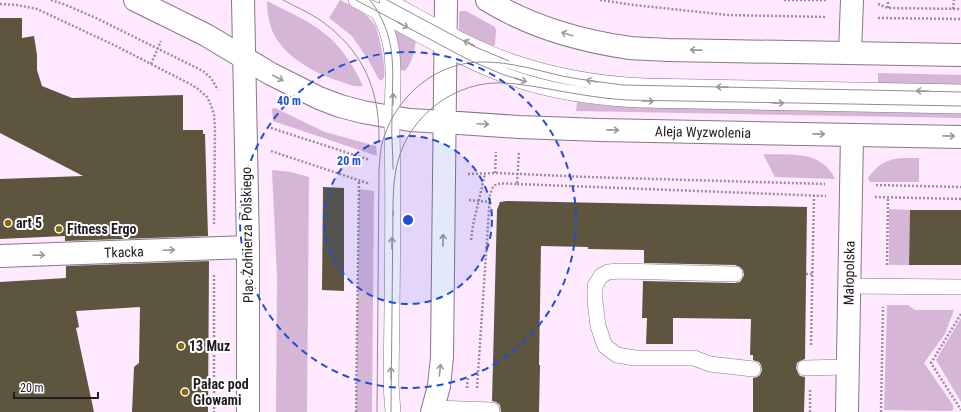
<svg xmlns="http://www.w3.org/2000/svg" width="961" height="412" font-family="'Roboto Condensed',sans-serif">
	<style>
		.green { fill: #d6b6d6 }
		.building { fill: #5d553e }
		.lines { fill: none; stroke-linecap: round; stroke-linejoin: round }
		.service-casing { stroke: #897689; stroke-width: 16 }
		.minor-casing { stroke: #897689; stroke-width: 24 }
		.tertiary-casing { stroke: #897689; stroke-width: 24 }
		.path { stroke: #9c8d9c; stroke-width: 2.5; stroke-dasharray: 2 2; stroke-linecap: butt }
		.service { stroke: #fff; stroke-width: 15 }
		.minor { stroke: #fff; stroke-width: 22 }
		.tertiary { stroke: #fff; stroke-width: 22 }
		.tram { stroke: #978897; stroke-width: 1 }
		.oneway { stroke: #9c989c }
		.ring { fill: none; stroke: #1d4ed8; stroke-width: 2; stroke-dasharray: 7 5 }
		.poi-dot { fill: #876a06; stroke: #fff; stroke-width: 1.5 }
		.labels { text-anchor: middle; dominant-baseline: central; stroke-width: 4; stroke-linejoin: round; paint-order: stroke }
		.street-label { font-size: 14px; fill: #221b22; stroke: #fff }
		.poi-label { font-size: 14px; font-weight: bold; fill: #221b22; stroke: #fff; text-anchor: start }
		.centre { fill: #1d4ed8; stroke: #fff; stroke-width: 2 }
		.ring-label { font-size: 12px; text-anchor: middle; font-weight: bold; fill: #1d4ed8; stroke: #fff; stroke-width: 4; stroke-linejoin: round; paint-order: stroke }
	</style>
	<rect width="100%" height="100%" fill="#ffe9ff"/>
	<path class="green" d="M 340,0 C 351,5 363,11 371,20 C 373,22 375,25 376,28 C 379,35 388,74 383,79 C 383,80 381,80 381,81 L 378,78 L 369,61 L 352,36 L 329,18 Z
		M 267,1 C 290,13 318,24 336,44 C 347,56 356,71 363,86 C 355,87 349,85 342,82 C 318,75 292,61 277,40 C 270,29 267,15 267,1 Z
		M 462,11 L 466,11 L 495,27 L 496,30 L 495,45 L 493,46 L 479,41 L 459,31 L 459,12 Z
		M 396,30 L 416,41 C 414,52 412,63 405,71 L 401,70 L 400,69 L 395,31 Z
		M 878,73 L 961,75 L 961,85 L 878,85 Z
		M 577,102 L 610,106 L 961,113 L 961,118 L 576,111 Z
		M 275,108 L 325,132 L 376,146 L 377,156 L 273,121 L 272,109 Z
		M 763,154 C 790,155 822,150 835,179 L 775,177 Z
		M 901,158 L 919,158 L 919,182 L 870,182 L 868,178 C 878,165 884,160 901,158 Z
		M 272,170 L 291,172 L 309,177 L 307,412 L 276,412 L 277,277 Z
		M 359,189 L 374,191 L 372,412 L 356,412 Z
		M 889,209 L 910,210 L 909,265 L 889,265 Z
		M 887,305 L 908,305 L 915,310 L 954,310 L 945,334 L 924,363 L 953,405 L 953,410 L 950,411 L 884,410 Z
		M 961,318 L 961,402 L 936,360 Z"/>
	<path class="building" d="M 0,18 L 22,18 L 22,38 L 34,36 L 37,55 L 37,70 L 42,86 L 72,98 L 183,95 L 183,130 L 203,130 L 203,134 L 205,134 L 208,236 L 65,241 L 65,236 L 0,239 L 0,179 L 83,176 L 0,133 Z
		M 323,187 L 344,188 L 344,291 L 322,290 Z
		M 507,201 L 807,207 L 805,359 L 800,361 L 797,363 L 796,368 L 798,373 L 800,376 L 805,377 L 804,412 L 753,412 L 753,378 L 757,377 L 760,375 L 762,370 L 761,365 L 759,362 L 753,360 L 753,355 L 750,355 L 751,319 L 673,318 L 673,344 L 646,344 L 647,318 L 642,318 L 643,281 L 735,283 L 740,282 L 742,279 L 744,275 L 743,270 L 740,267 L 735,265 L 644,263 L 644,250 L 588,249 L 588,247 L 541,246 L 539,365 L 540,365 L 539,412 L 501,412 L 500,405 L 496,402 L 492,401 L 497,210 L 500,202 Z
		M 910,210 L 961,210 L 961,265 L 909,265 Z
		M 209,261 L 208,412 L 132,412 L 134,367 L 139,363 L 140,307 L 76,311 L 79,327 L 76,328 L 94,412 L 0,412 L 0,282 L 66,278 L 66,266 Z"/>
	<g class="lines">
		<defs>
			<path id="service" d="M 356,0 C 405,26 452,55 504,75 C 548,92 594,98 641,100 L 961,106
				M 387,0 C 426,21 465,45 507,60 C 552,76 598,84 645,86 L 961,92
				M 377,10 C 384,22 389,34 391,47 C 396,74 391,102 392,129 C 394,214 392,300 391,385 L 393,412
				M 735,274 L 619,271 L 608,272 L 601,276 L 595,286 L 595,301 L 598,326 L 605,346 L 617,355 L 635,358 L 694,358 L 710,364 L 753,369
				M 849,286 L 961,287
				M 805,368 L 847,367
				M 433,408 L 492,410"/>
			<path id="minor" d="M 850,53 L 852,0
				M 0,256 L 248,247
				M 847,412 L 852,135"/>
			<path id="tertiary" d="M 135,0 L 206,35 L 271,74 L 319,98 L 340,106 L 363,112 L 385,116 L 410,120 L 444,122 L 519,127 L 600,130 L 961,137
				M 243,0 L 248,247 L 248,412
				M 487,0 C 529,26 581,41 630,48 C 642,49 655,49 667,50 L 961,55
				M 432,412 L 439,386 L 442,357 L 446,0"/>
		</defs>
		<use href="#service" class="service-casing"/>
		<use href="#minor" class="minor-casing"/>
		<use href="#tertiary" class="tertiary-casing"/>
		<path class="path" d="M 51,0 L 66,5 L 96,18 L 203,71 L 211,78 L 218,90
			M 600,0 L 634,5 L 728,15 L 827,17
			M 784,0 L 826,0
			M 0,4 L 17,5 L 37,9 L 116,46 L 192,85 L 198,89 L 207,97 L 211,105 L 214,115 L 215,129 L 214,224
			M 878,4 L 888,8 L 961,9
			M 888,8 L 888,0
			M 953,9 L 954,0
			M 878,18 L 961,19
			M 151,64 L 161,41
			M 271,128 L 370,160
			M 271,151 L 370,184
			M 495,173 L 496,152
			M 468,174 L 497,173 L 588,177 L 825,184
			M 517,184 L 826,196
			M 876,185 L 961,187
			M 875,197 L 961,199
			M 469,200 L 489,202
			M 471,240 L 473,225 L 485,174
			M 887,265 L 888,197
			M 806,274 L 813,274
			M 214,275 L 214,412
			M 961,314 L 931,363 L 961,410
			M 811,345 L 814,196
			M 467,388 L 468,377
			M 477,388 L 490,195 C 491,192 492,188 494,186 C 498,182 512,184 517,184 L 519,152
			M 356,412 L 359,180
			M 810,412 L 810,390
			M 881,412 L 883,307"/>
		<use href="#service" class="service"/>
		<use href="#minor" class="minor"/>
		<use href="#tertiary" class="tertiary"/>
		<path class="tram" d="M 283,0 C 298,8 315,15 328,26 C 366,56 380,94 379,142
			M 356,0 L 469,60 L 504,75 L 524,81
			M 370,0 C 399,38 392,72 392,117 C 391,134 393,151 393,169
			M 387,0 L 473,46 L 509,61
			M 393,216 C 393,198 393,179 398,161 C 410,115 456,80 505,83 C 533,85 562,92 590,96 C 602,98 614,99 626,100 L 961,106
			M 377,412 L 379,170 C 380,159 380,148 384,137 C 398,94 438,61 484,62 C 510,62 537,70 562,76 C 582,80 602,82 623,85 L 961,92
			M 391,412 L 393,211"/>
	</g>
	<defs><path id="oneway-shaft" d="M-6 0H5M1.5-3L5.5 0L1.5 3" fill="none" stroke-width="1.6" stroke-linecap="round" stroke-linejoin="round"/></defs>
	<g class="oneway">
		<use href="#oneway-shaft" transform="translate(403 25) rotate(28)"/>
		<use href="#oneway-shaft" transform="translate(567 34) rotate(-163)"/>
		<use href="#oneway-shaft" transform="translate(469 43) rotate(-154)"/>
		<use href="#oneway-shaft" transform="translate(696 50) rotate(-179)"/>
		<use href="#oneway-shaft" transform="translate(278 78) rotate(27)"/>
		<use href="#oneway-shaft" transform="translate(521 80) rotate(18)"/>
		<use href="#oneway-shaft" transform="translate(592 81) rotate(-171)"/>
		<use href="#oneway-shaft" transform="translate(722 87) rotate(-179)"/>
		<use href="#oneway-shaft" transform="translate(922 91) rotate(-179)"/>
		<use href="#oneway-shaft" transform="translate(393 99) rotate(-88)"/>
		<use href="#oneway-shaft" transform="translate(648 101) rotate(1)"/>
		<use href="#oneway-shaft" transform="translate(778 103) rotate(1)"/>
		<use href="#oneway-shaft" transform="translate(483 124) rotate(3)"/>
		<use href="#oneway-shaft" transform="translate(613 130) rotate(1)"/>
		<use href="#oneway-shaft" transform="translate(819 134) rotate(1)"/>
		<use href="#oneway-shaft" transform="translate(949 136) rotate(1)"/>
		<use href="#oneway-shaft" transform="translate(443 240) rotate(-89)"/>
		<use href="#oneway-shaft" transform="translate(392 243) rotate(-90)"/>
		<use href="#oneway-shaft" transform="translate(169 250) rotate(-2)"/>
		<use href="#oneway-shaft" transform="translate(39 255) rotate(-2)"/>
		<use href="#oneway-shaft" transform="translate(440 370) rotate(-84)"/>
		<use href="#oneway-shaft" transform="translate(391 373) rotate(-90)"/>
	</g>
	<circle cx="408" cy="220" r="84" fill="#1d4ed8" fill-opacity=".12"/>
	<g class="ring">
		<circle cx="408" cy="220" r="84"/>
		<circle cx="408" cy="220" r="168"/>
	</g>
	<g class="poi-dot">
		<circle cx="8" cy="223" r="4"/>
		<circle cx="59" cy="229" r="4"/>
		<circle cx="181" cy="346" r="4"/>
		<circle cx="185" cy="392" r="4"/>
	</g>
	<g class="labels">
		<g class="street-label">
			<text transform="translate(703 132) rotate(1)">Aleja Wyzwolenia</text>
			<text transform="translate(247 235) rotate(-91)">Plac Żołnierza Polskiego</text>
			<text transform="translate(124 252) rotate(-2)">Tkacka</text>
			<text transform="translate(849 273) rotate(-89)">Małopolska</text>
		</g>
		<g class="poi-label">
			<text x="16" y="223">art 5</text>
			<text x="67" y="229">Fitness Ergo</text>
			<text x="189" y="346">13 Muz</text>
			<text x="193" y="384">Pałac pod<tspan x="193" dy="16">Głowami</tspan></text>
		</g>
	</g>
	<circle cx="408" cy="220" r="6" class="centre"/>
	<g class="ring-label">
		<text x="289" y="105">40 m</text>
		<text x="349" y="165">20 m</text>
	</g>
	<path d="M14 392v6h84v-6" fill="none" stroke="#221b22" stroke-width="2"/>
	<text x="20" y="392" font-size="12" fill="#221b22" stroke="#ffffff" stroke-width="3" paint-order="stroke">20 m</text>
</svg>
